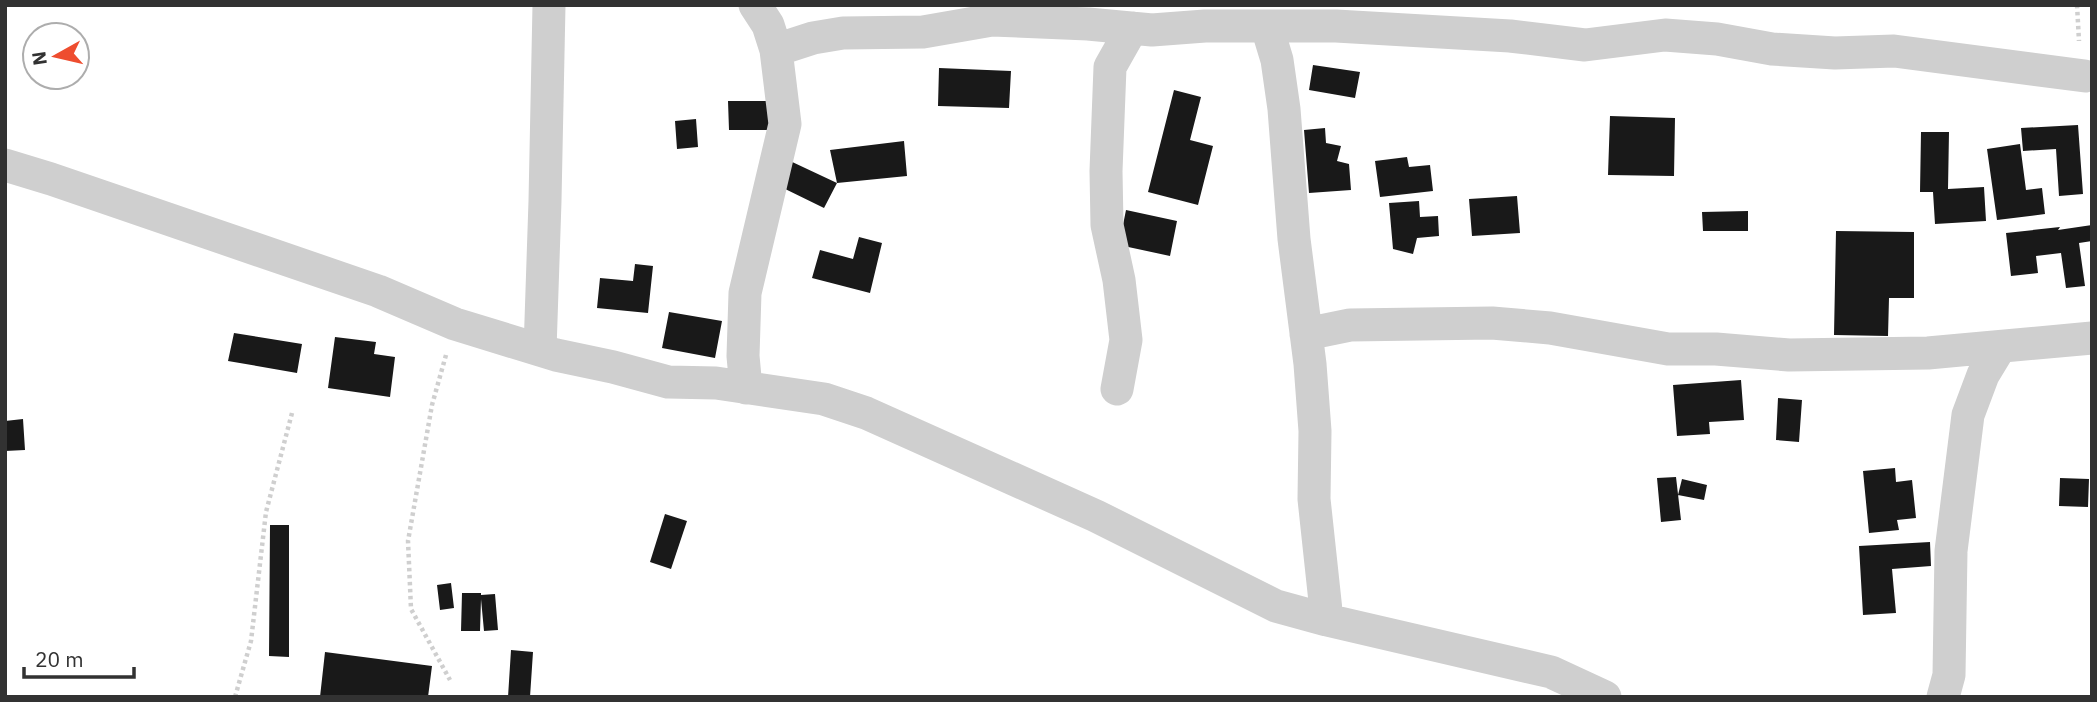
<svg xmlns="http://www.w3.org/2000/svg" width="2097" height="702" font-family="'IBM Plex Sans',sans-serif">
	<style>
		.building { fill: #191919 }
		.lines { fill: none; stroke-linecap: round; stroke-linejoin: round }
		.path { stroke: #cfcfcf; stroke-width: 4.5; stroke-dasharray: 3.5 3.5; stroke-linecap: butt }
		.street { stroke: #cfcfcf; stroke-width: 33 }
	</style>
	<rect width="100%" height="100%" fill="#fff"/>
	<path class="building" d="M 1313,65 L 1360,72 L 1355,98 L 1309,90 Z
		M 939,68 L 1011,71 L 1009,108 L 938,106 Z
		M 1174,90 L 1201,97 L 1190,140 L 1213,146 L 1198,205 L 1148,192 Z
		M 728,101 L 771,101 L 771,130 L 729,130 Z
		M 1610,116 L 1675,118 L 1674,176 L 1608,175 Z
		M 696,119 L 698,147 L 677,149 L 675,121 Z
		M 2078,125 L 2083,194 L 2059,196 L 2056,149 L 2023,151 L 2021,128 Z
		M 1325,128 L 1326,143 L 1341,146 L 1337,161 L 1349,164 L 1351,190 L 1309,193 L 1304,130 Z
		M 1921,132 L 1949,132 L 1948,189 L 1984,187 L 1986,221 L 1935,224 L 1933,192 L 1920,192 Z
		M 904,141 L 907,176 L 837,183 L 824,208 L 777,185 L 788,160 L 837,183 L 830,150 Z
		M 2020,144 L 2026,190 L 2042,188 L 2045,214 L 1997,220 L 1987,149 Z
		M 1407,157 L 1409,167 L 1430,165 L 1433,191 L 1380,197 L 1375,161 Z
		M 1517,196 L 1520,233 L 1472,236 L 1469,199 Z
		M 1419,201 L 1420,217 L 1438,216 L 1439,236 L 1417,238 L 1413,254 L 1393,249 L 1389,203 Z
		M 1126,210 L 1177,221 L 1170,256 L 1119,245 Z
		M 1748,211 L 1748,231 L 1703,231 L 1702,212 Z
		M 2092,225 L 2092,241 L 2079,243 L 2085,286 L 2066,288 L 2061,253 L 2036,256 L 2038,273 L 2011,276 L 2006,233 L 2060,227 L 2058,230 Z
		M 1836,231 L 1914,232 L 1914,298 L 1889,298 L 1888,336 L 1834,335 Z
		M 859,237 L 882,243 L 870,293 L 812,278 L 820,250 L 853,259 Z
		M 635,264 L 653,266 L 648,313 L 597,308 L 600,278 L 633,281 Z
		M 669,312 L 722,321 L 715,358 L 662,348 Z
		M 234,333 L 302,344 L 297,373 L 228,361 Z
		M 335,337 L 376,342 L 374,354 L 395,357 L 390,397 L 328,388 Z
		M 1741,380 L 1744,420 L 1709,422 L 1710,434 L 1677,436 L 1673,385 Z
		M 1778,398 L 1802,400 L 1799,442 L 1776,440 Z
		M 23,419 L 25,450 L 5,451 L 5,421 Z
		M 1895,468 L 1896,482 L 1912,480 L 1916,518 L 1897,520 L 1899,530 L 1869,533 L 1863,471 Z
		M 1676,477 L 1681,520 L 1661,522 L 1657,478 Z
		M 2060,478 L 2089,479 L 2088,507 L 2059,506 Z
		M 1682,479 L 1707,485 L 1704,500 L 1678,495 Z
		M 665,514 L 687,521 L 671,569 L 650,562 Z
		M 270,525 L 289,525 L 289,657 L 269,656 Z
		M 1930,542 L 1931,566 L 1892,569 L 1896,613 L 1863,615 L 1859,546 Z
		M 451,583 L 454,608 L 440,610 L 437,585 Z
		M 462,593 L 481,593 L 481,595 L 495,594 L 498,630 L 484,631 L 481,599 L 480,631 L 461,631 Z
		M 511,650 L 533,652 L 530,697 L 508,697 Z
		M 325,652 L 432,666 L 428,697 L 320,697 Z"/>
	<g class="lines">
		<path class="path" d="M 2077,5 L 2079,41
			M 446,355 L 432,405 L 408,541 L 411,609 L 450,680
			M 235,697 L 251,641 L 266,512 L 292,413"/>
		<path class="street" d="M 1267,27 L 1277,60 L 1284,109 L 1294,239 L 1310,364 L 1315,431 L 1314,499 L 1327,620
			M 776,50 L 813,38 L 843,33 L 923,32 L 992,20 L 1088,24 L 1152,30 L 1205,26 L 1336,26 L 1510,36 L 1585,45 L 1665,35 L 1717,39 L 1772,49 L 1835,53 L 1894,51 L 2085,76
			M 5,165 L 51,179 L 378,291 L 455,324 L 556,355 L 613,367 L 668,382 L 716,383 L 824,399 L 866,413 L 1096,516 L 1276,606 L 1327,620 L 1551,672 L 1605,697
			M 1306,334 L 1350,325 L 1492,323 L 1550,328 L 1668,349 L 1716,349 L 1789,355 L 1928,353 L 2092,338
			M 540,350 L 545,201 L 549,5
			M 746,388 L 743,356 L 745,293 L 785,124 L 776,50 L 768,25 L 755,5
			M 1117,389 L 1126,340 L 1119,280 L 1107,225 L 1106,171 L 1110,67 L 1132,28
			M 1943,697 L 1949,675 L 1951,551 L 1968,415 L 1983,375 L 2000,347"/>
	</g>
	<rect width="2097" height="702" fill="none" stroke="#323232" stroke-width="14"/>
	<g transform="translate(56 56) rotate(262)"><circle r="33" fill="#ffffff" stroke="#adadad" stroke-width="2"/>
	<path d="M0-5L12 26L0 18L-12 26Z" fill="#ee4d2f"/>
	<text y="-10" font-size="19" font-weight="bold" text-anchor="middle" fill="#323232">N</text>
	</g>
	<path d="M24 667v10h110v-10" fill="none" stroke="#323232" stroke-width="3.5"/>
	<text x="35" y="667" font-size="21" fill="#323232" stroke="#ffffff" stroke-width="5" paint-order="stroke">20 m</text>
</svg>
